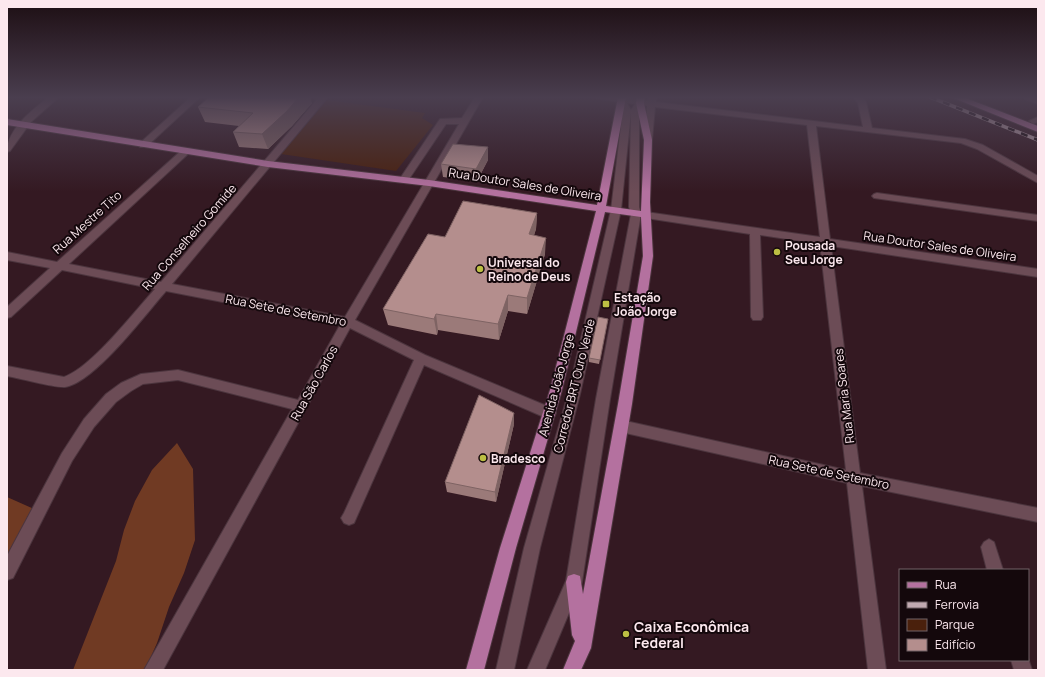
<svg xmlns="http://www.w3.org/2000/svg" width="1045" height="677" font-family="Manrope,sans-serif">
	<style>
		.green { fill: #4a200c }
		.forest { fill: #703a23 }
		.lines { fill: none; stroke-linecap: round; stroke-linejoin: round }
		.minor-casing { stroke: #4c353e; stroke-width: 2 }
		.major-casing { stroke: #4c353e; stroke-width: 2 }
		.minor { fill: #6c4c56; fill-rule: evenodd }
		.major { fill: #b4719f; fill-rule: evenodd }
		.rail-casing { stroke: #c1aab1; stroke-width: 3.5 }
		.rail { stroke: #14080c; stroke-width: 2.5; stroke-dasharray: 7; stroke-linecap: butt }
		.wall { fill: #9b7a79 }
		.shaded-wall { fill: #7e6363 }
		.building { fill: #b48e8d; stroke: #7e6363 }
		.poi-dot { fill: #bcbf43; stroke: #14080c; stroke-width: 1.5 }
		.labels { text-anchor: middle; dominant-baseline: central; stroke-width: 4; stroke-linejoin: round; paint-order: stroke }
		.street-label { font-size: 12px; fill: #fce8ee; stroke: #14080c }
		.poi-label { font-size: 12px; font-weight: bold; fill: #fce8ee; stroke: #14080c; text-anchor: start }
		.near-poi-label { font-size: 14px; font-weight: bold; fill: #fce8ee; stroke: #14080c; text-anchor: start }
	</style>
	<rect width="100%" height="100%" fill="#341922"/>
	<path class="green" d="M 327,100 L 425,113 L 422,118 L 433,125 L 396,171 L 281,154 Z"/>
	<path class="forest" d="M 177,443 L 193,469 L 195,540 L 184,573 L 169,607 L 157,643 L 145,670 L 73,670 L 116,561 L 124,530 L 135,501 L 152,470 Z
		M 7,497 L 43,513 L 24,539 L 7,554 Z"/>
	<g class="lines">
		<defs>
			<path id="minor" d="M 49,97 L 59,97 L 31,122 L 10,151 L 7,152 C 7,129 32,110 49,97 Z
				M 191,97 L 200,97 L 146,147 L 140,147 L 140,143 Z
				M 319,97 L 328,97 L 172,284 L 345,317 L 459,124 L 446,124 L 407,182 L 404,183 L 399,180 L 440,119 L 462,118 L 475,97 L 483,97 L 355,320 L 425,355 L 554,409 L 556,413 L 554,417 L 549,419 L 544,417 L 424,365 L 354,523 L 349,525 L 344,523 L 341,518 L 344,513 L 414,360 L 350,328 L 163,670 L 144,670 L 292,409 L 178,380 L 143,384 L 131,391 L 116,402 L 94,427 L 72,461 L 13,578 L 7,580 L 7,556 L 62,453 L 84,419 L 106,394 L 121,383 L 141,374 L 178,370 L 298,400 L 340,325 L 166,291 C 145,315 94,383 65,387 C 55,388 19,378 7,376 L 7,366 L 64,377 C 92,367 134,312 155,289 L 62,270 L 11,317 L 7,318 L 7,307 L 50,268 L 7,260 L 7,252 L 57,262 L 183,149 L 189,149 L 189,153 L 69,264 L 161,282 Z
				M 591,97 L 619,97 L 648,101 L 648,97 L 656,97 L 656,102 L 863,127 L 858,103 L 853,97 L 862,97 L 866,102 L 872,128 L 965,139 L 983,145 L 1038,176 L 1038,183 L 977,149 L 961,143 L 816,126 L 830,239 L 1038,269 L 1038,277 L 831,246 L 860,473 L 1038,508 L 1038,522 L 862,486 L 886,670 L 868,670 L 847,483 L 621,432 L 616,430 L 614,426 L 616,422 L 621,420 L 846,470 L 820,244 L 760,235 L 763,317 L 761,320 L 753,320 L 751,317 L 750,234 L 646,218 L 641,215 L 646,212 L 820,237 L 807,125 L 655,107 L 652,140 L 648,143 L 644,140 L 647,106 L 643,105 L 639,110 L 639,207 L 641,214 L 610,399 L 582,582 L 545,670 L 527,670 L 566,581 L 596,399 L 631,214 L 629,207 L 631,112 L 621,210 L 580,394 L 540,548 L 514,670 L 496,670 L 524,548 L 568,394 L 611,210 L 623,109 L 619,102 ZM 627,103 L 635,104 L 631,110 Z
				M 1024,97 L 1038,99 L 1038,104 L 1025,99 Z
				M 1038,117 L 1038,122 L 1033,124 L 1029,121 Z
				M 877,193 L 1038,215 L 1038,221 L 874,198 L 872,196 L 874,194 Z
				M 989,539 L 994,542 L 1003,570 L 987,570 L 981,547 L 984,542 Z
				M 1028,658 L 1032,670 L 1014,670 L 1011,660 L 1028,660 Z"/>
			<path id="major" d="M 618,97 L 626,97 L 606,206 L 641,211 L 644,140 L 636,103 L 637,97 L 645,97 L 644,103 L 652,140 L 650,202 L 653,256 L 632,404 L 591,648 L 581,670 L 563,670 L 575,641 L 572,635 L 566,582 L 568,576 L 574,574 L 580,576 L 583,594 L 618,404 L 643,256 L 641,217 L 605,212 L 562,390 L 516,548 L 484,670 L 466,670 L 500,548 L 550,390 L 596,211 L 429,186 L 268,167 L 7,125 L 7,119 L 268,161 L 429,180 L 597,205 Z
				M 951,97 L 963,97 L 1038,126 L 1038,132 Z"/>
		</defs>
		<use href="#minor" class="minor-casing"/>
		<use href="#major" class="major-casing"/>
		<use href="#minor" class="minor"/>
		<use href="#major" class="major"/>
		<defs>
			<path id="rail" d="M 930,97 L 1038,140"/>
		</defs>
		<use href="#rail" class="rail-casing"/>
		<use href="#rail" class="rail"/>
	</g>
	<path class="wall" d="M 312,103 L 292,126 L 268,149 L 239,147 L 233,132 L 239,126 L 205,122 L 198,107 Z
		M 488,160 L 477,181 L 443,177 L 441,164 Z
		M 537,213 L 536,229 L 534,235 L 545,254 L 527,314 L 508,311 L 499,340 L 438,330 L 437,335 L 388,325 L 383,309 L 445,237 Z
		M 608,319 L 599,364 L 589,362 L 589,358 Z
		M 514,424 L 496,502 L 447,492 L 445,482 Z"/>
	<path class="shaded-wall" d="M 299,97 L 310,97 L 312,103 L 292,126 L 268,149 L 262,134 Z
		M 488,147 L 488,160 L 477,181 L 476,169 Z
		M 537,213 L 536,229 L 529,251 L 529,234 Z
		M 546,238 L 545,254 L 527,314 L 527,298 Z
		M 508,295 L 508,311 L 499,340 L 498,324 Z
		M 436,314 L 438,330 L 437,335 L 434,319 Z
		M 514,413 L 514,424 L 496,502 L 495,492 Z"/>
	<path class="building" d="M 209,97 L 299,97 L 287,111 L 262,134 L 233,132 L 253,113 L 198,107 Z
		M 453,144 L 488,147 L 476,169 L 441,164 Z
		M 463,201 L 537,213 L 529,234 L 546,238 L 527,298 L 508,295 L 498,324 L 436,314 L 434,319 L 383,309 L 428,234 L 445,237 Z
		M 598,317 L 608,319 L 600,360 L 589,358 Z
		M 479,395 L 514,413 L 495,492 L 445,482 Z"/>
	<linearGradient id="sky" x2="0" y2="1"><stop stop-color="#1d0e13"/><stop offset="0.51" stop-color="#4a3e4f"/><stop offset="1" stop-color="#4a3e4f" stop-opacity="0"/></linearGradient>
	<rect width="1045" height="192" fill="url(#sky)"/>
	<g class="poi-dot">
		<circle cx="777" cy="252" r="4"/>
		<circle cx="480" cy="269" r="4"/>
		<rect x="602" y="300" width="8" height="8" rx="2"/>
		<circle cx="483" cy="458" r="4"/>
		<circle cx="626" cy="634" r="4"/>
	</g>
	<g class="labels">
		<g class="street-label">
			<text transform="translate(525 184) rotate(9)">Rua Doutor Sales de Oliveira</text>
			<text transform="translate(87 222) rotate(-42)">Rua Mestre Tito</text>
			<text transform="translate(189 237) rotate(-49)">Rua Conselheiro Gomide</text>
			<text transform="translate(940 246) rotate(8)">Rua Doutor Sales de Oliveira</text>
			<text transform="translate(286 310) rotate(11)">Rua Sete de Setembro</text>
			<text transform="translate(314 383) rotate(-61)">Rua São Carlos</text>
			<text transform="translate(556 385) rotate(-75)">Avenida João Jorge</text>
			<text transform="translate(574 386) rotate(-76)">Corredor BRT Ouro Verde</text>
			<text transform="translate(844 396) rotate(-97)">Rua Maria Soares</text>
			<text transform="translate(829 472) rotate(12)">Rua Sete de Setembro</text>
		</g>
		<g class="poi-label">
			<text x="785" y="245">Pousada<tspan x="785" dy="14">Seu Jorge</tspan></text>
			<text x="488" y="262">Universal do<tspan x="488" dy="14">Reino de Deus</tspan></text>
			<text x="614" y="297">Estação<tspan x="614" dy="14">João Jorge</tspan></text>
			<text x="491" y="458">Bradesco</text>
		</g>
		<g class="near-poi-label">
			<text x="634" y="626">Caixa Econômica<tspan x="634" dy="16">Federal</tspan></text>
		</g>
	</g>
	<rect width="1045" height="677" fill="none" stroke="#fce8ee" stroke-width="16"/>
	<rect x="899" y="569" width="130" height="92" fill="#14080c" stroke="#716266"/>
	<rect x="907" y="582" width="20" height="6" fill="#b4719f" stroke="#716266"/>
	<text x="935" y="589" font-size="12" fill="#fce8ee">Rua</text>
	<rect x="907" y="602" width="20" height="6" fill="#c1aab1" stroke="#716266"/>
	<text x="935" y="609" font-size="12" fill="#fce8ee">Ferrovia</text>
	<rect x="907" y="619" width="20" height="12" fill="#4a200c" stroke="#716266"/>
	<text x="935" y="629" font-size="12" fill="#fce8ee">Parque</text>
	<rect x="907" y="639" width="20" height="12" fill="#b48e8d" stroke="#716266"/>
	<text x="935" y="649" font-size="12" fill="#fce8ee">Edifício</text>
</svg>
